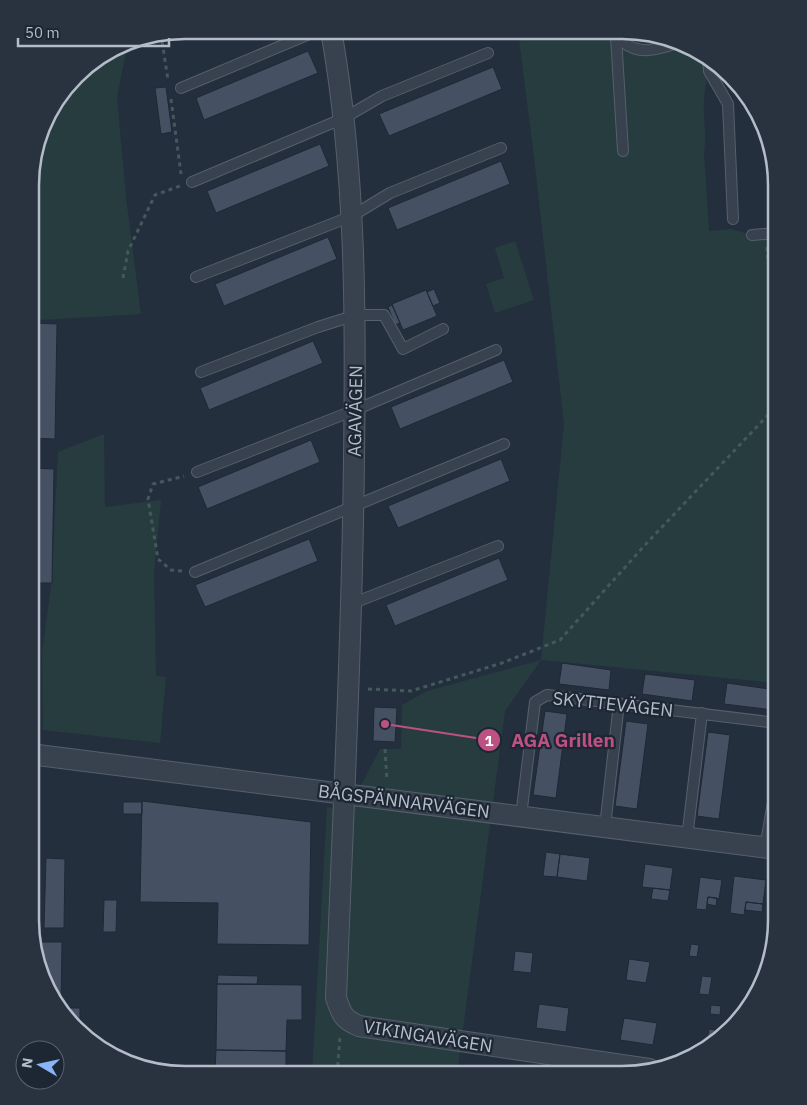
<svg xmlns="http://www.w3.org/2000/svg" width="807" height="1105" font-family="'IBM Plex Sans',sans-serif">
	<style>
		.green { fill: #263c3f }
		.building { fill: #455162; stroke: #1f2835 }
		.lines { fill: none; stroke-linecap: round; stroke-linejoin: round }
		.lane-casing { stroke: #565f6c; stroke-width: 12 }
		.street-casing { stroke: #565f6c; stroke-width: 22 }
		.path { stroke: #44595c; stroke-width: 3; stroke-dasharray: 4 4; stroke-linecap: butt }
		.lane { stroke: #38414e; stroke-width: 10 }
		.street { stroke: #38414e; stroke-width: 20 }
		.labels { text-anchor: middle; dominant-baseline: central; stroke-width: 4.5; stroke-linejoin: round; paint-order: stroke }
		.street-label { font-size: 18px; fill: #b4bcc9; stroke: #1d2633 }
		.rim { fill: none; stroke: #b4bcc9; stroke-width: 2.5 }
		.leader { fill: none; stroke: #bd5182; stroke-width: 2 }
		.callout-dot { fill: #bd5182; stroke: #1d2633; stroke-width: 2 }
		.mark-label { font-size: 15px; text-anchor: middle; font-weight: bold; fill: #fff }
		.callout-label { font-size: 19px; text-anchor: middle; font-weight: bold; fill: #bd5182; stroke: #1d2633; stroke-width: 4.5; stroke-linejoin: round; paint-order: stroke }
	</style>
	<rect width="100%" height="100%" fill="#242f3e"/>
	<path class="green" d="M 518,31 L 594,31 L 616,36 L 615,31 L 643,31 L 708,59 C 709,74 704,87 704,102 C 703,119 707,136 704,153 L 709,231 L 731,229 L 752,235 L 777,233 L 777,683 L 541,660 L 505,711 L 457,1075 L 312,1074 L 327,807 L 348,810 L 380,749 L 401,749 L 402,705 L 427,691 L 541,660 L 564,424 L 534,157 Z
		M 128,42 L 117,97 L 126,197 L 141,314 L 41,320 L 31,317 L 31,164 L 51,108 L 83,68 Z
		M 515,241 L 534,300 L 495,313 L 486,284 L 504,278 L 495,248 Z
		M 104,434 L 105,507 L 161,500 L 154,573 L 156,676 L 166,677 L 160,743 L 43,730 L 42,654 L 52,577 L 58,452 Z"/>
	<path class="building" d="M 385,31 L 405,31 L 388,38 Z
		M 308,51 L 318,73 L 204,120 L 196,98 Z
		M 493,67 L 502,89 L 389,136 L 379,114 Z
		M 166,87 L 172,132 L 161,134 L 155,88 Z
		M 320,144 L 329,166 L 216,213 L 207,191 Z
		M 501,161 L 510,184 L 397,230 L 388,208 Z
		M 328,237 L 337,259 L 224,306 L 215,284 Z
		M 434,289 L 440,303 L 433,306 L 427,292 Z
		M 426,290 L 437,316 L 403,330 L 392,304 Z
		M 392,305 L 400,323 L 395,325 L 388,307 Z
		M 31,323 L 57,324 L 55,439 L 31,438 Z
		M 313,341 L 323,363 L 209,410 L 200,388 Z
		M 504,360 L 513,382 L 400,429 L 391,407 Z
		M 311,440 L 320,462 L 207,509 L 198,487 Z
		M 501,459 L 510,481 L 398,528 L 388,506 Z
		M 31,468 L 54,469 L 52,583 L 31,583 Z
		M 309,539 L 318,561 L 205,607 L 195,585 Z
		M 499,558 L 508,580 L 395,626 L 386,605 Z
		M 562,663 L 611,670 L 609,690 L 559,684 Z
		M 645,674 L 695,680 L 692,701 L 642,694 Z
		M 727,683 L 776,690 L 773,710 L 724,704 Z
		M 374,707 L 397,708 L 395,742 L 373,741 Z
		M 545,711 L 567,714 L 556,798 L 533,795 Z
		M 626,721 L 648,724 L 637,809 L 615,806 Z
		M 708,732 L 730,735 L 719,819 L 697,816 Z
		M 142,801 L 311,822 L 309,945 L 217,944 L 218,903 L 140,902 Z
		M 123,802 L 142,802 L 142,814 L 123,814 Z
		M 546,852 L 560,854 L 557,877 L 543,876 Z
		M 560,854 L 590,858 L 587,881 L 557,877 Z
		M 46,858 L 65,859 L 64,928 L 44,928 Z
		M 645,864 L 673,868 L 670,890 L 642,887 Z
		M 734,876 L 766,880 L 763,904 L 746,902 L 744,915 L 730,913 Z
		M 700,877 L 722,880 L 719,899 L 708,897 L 706,910 L 696,909 Z
		M 653,888 L 670,890 L 668,901 L 651,899 Z
		M 708,897 L 717,898 L 716,906 L 707,904 Z
		M 104,900 L 117,900 L 116,932 L 103,932 Z
		M 746,902 L 763,904 L 762,912 L 745,910 Z
		M 35,942 L 62,942 L 61,1007 L 46,988 Z
		M 691,944 L 699,945 L 697,957 L 689,956 Z
		M 515,951 L 533,953 L 531,973 L 513,971 Z
		M 629,959 L 650,962 L 646,983 L 626,980 Z
		M 218,975 L 258,976 L 257,984 L 217,984 Z
		M 702,976 L 712,977 L 709,995 L 699,994 Z
		M 217,984 L 302,985 L 302,1020 L 287,1020 L 286,1051 L 216,1050 Z
		M 539,1004 L 569,1008 L 566,1032 L 536,1028 Z
		M 711,1005 L 721,1006 L 720,1015 L 710,1014 Z
		M 62,1008 L 80,1008 L 80,1030 Z
		M 624,1018 L 657,1023 L 653,1045 L 620,1040 Z
		M 709,1029 L 722,1031 L 706,1045 Z
		M 216,1050 L 286,1051 L 286,1071 L 215,1070 Z"/>
	<g class="lines">
		<defs>
			<path id="lane" d="M 616,33 C 617,38 619,39 623,42 C 639,55 656,50 674,44
				M 616,37 L 623,151
				M 708,59 L 709,71 L 728,104 L 733,219
				M 181,88 L 319,30
				M 192,182 L 344,118 L 382,96 L 488,53
				M 752,235 L 777,233
				M 196,277 L 352,216 L 390,193 L 501,148
				M 201,372 L 318,327 L 356,315 L 384,315 L 403,349 L 443,329
				M 197,472 L 355,410 L 496,350
				M 195,572 L 504,444
				M 351,604 L 498,546
				M 521,816 L 535,702 L 547,695 L 777,723
				M 605,827 L 619,703
				M 687,838 L 702,713
				M 765,848 L 777,779"/>
			<path id="street" d="M 331,30 C 356,172 356,314 354,458 C 352,638 343,818 336,998 C 342,1015 343,1019 359,1026 L 649,1069
				M 30,754 L 777,849"/>
		</defs>
		<use href="#lane" class="lane-casing"/>
		<use href="#street" class="street-casing"/>
		<path class="path" d="M 161,34 L 168,80
			M 171,99 L 181,174
			M 767,247 L 770,288 L 777,338
			M 123,278 L 128,251 L 155,195 L 180,186
			M 182,571 L 171,570 L 158,559 L 148,499 L 153,484 L 184,476
			M 368,689 L 411,691 L 502,663 L 560,640 L 645,545 L 768,415 L 777,398
			M 385,749 L 387,781
			M 337,1074 L 340,1037"/>
		<use href="#lane" class="lane"/>
		<use href="#street" class="street"/>
	</g>
	<g class="labels">
		<g class="street-label">
			<text transform="translate(355 411) rotate(-89)">AGAVÄGEN</text>
			<text transform="translate(613 704) rotate(6)">SKYTTEVÄGEN</text>
			<text transform="translate(404 801) rotate(7)">BÅGSPÄNNARVÄGEN</text>
			<text transform="translate(428 1036) rotate(9)">VIKINGAVÄGEN</text>
		</g>
	</g>
	<path d="M0 0H807V1105H0ZM185 39H622A146 146 0 0 1 768 185V920A146 146 0 0 1 622 1066H185A146 146 0 0 1 39 920V185A146 146 0 0 1 185 39Z" fill="#29323f" fill-rule="evenodd"/>
	<path class="rim" d="M185 39H622A146 146 0 0 1 768 185V920A146 146 0 0 1 622 1066H185A146 146 0 0 1 39 920V185A146 146 0 0 1 185 39Z"/>
	<path class="leader" d="M385 724L489 740"/>
	<g class="callout-dot">
		<circle cx="385" cy="724" r="5"/>
		<circle cx="489" cy="740" r="12"/>
	</g>
	<g class="mark-label">
		<text x="489" y="746">1</text>
	</g>
	<g class="callout-label">
		<text x="563" y="747">AGA Grillen</text>
	</g>
	<g transform="translate(40 1065) rotate(279)"><circle r="24" fill="#1d2633" stroke="#59626f"/>
	<path d="M0-4L9 19L0 12L-9 19Z" fill="#8ab4f8"/>
	<text y="-8" font-size="14" font-weight="bold" text-anchor="middle" fill="#b4bcc9">N</text>
	</g>
	<path d="M18 38v8h151v-8" fill="none" stroke="#b4bcc9" stroke-width="2.5"/>
	<text x="25" y="38" font-size="15" fill="#b4bcc9" stroke="#1d2633" stroke-width="4" paint-order="stroke">50 m</text>
</svg>
